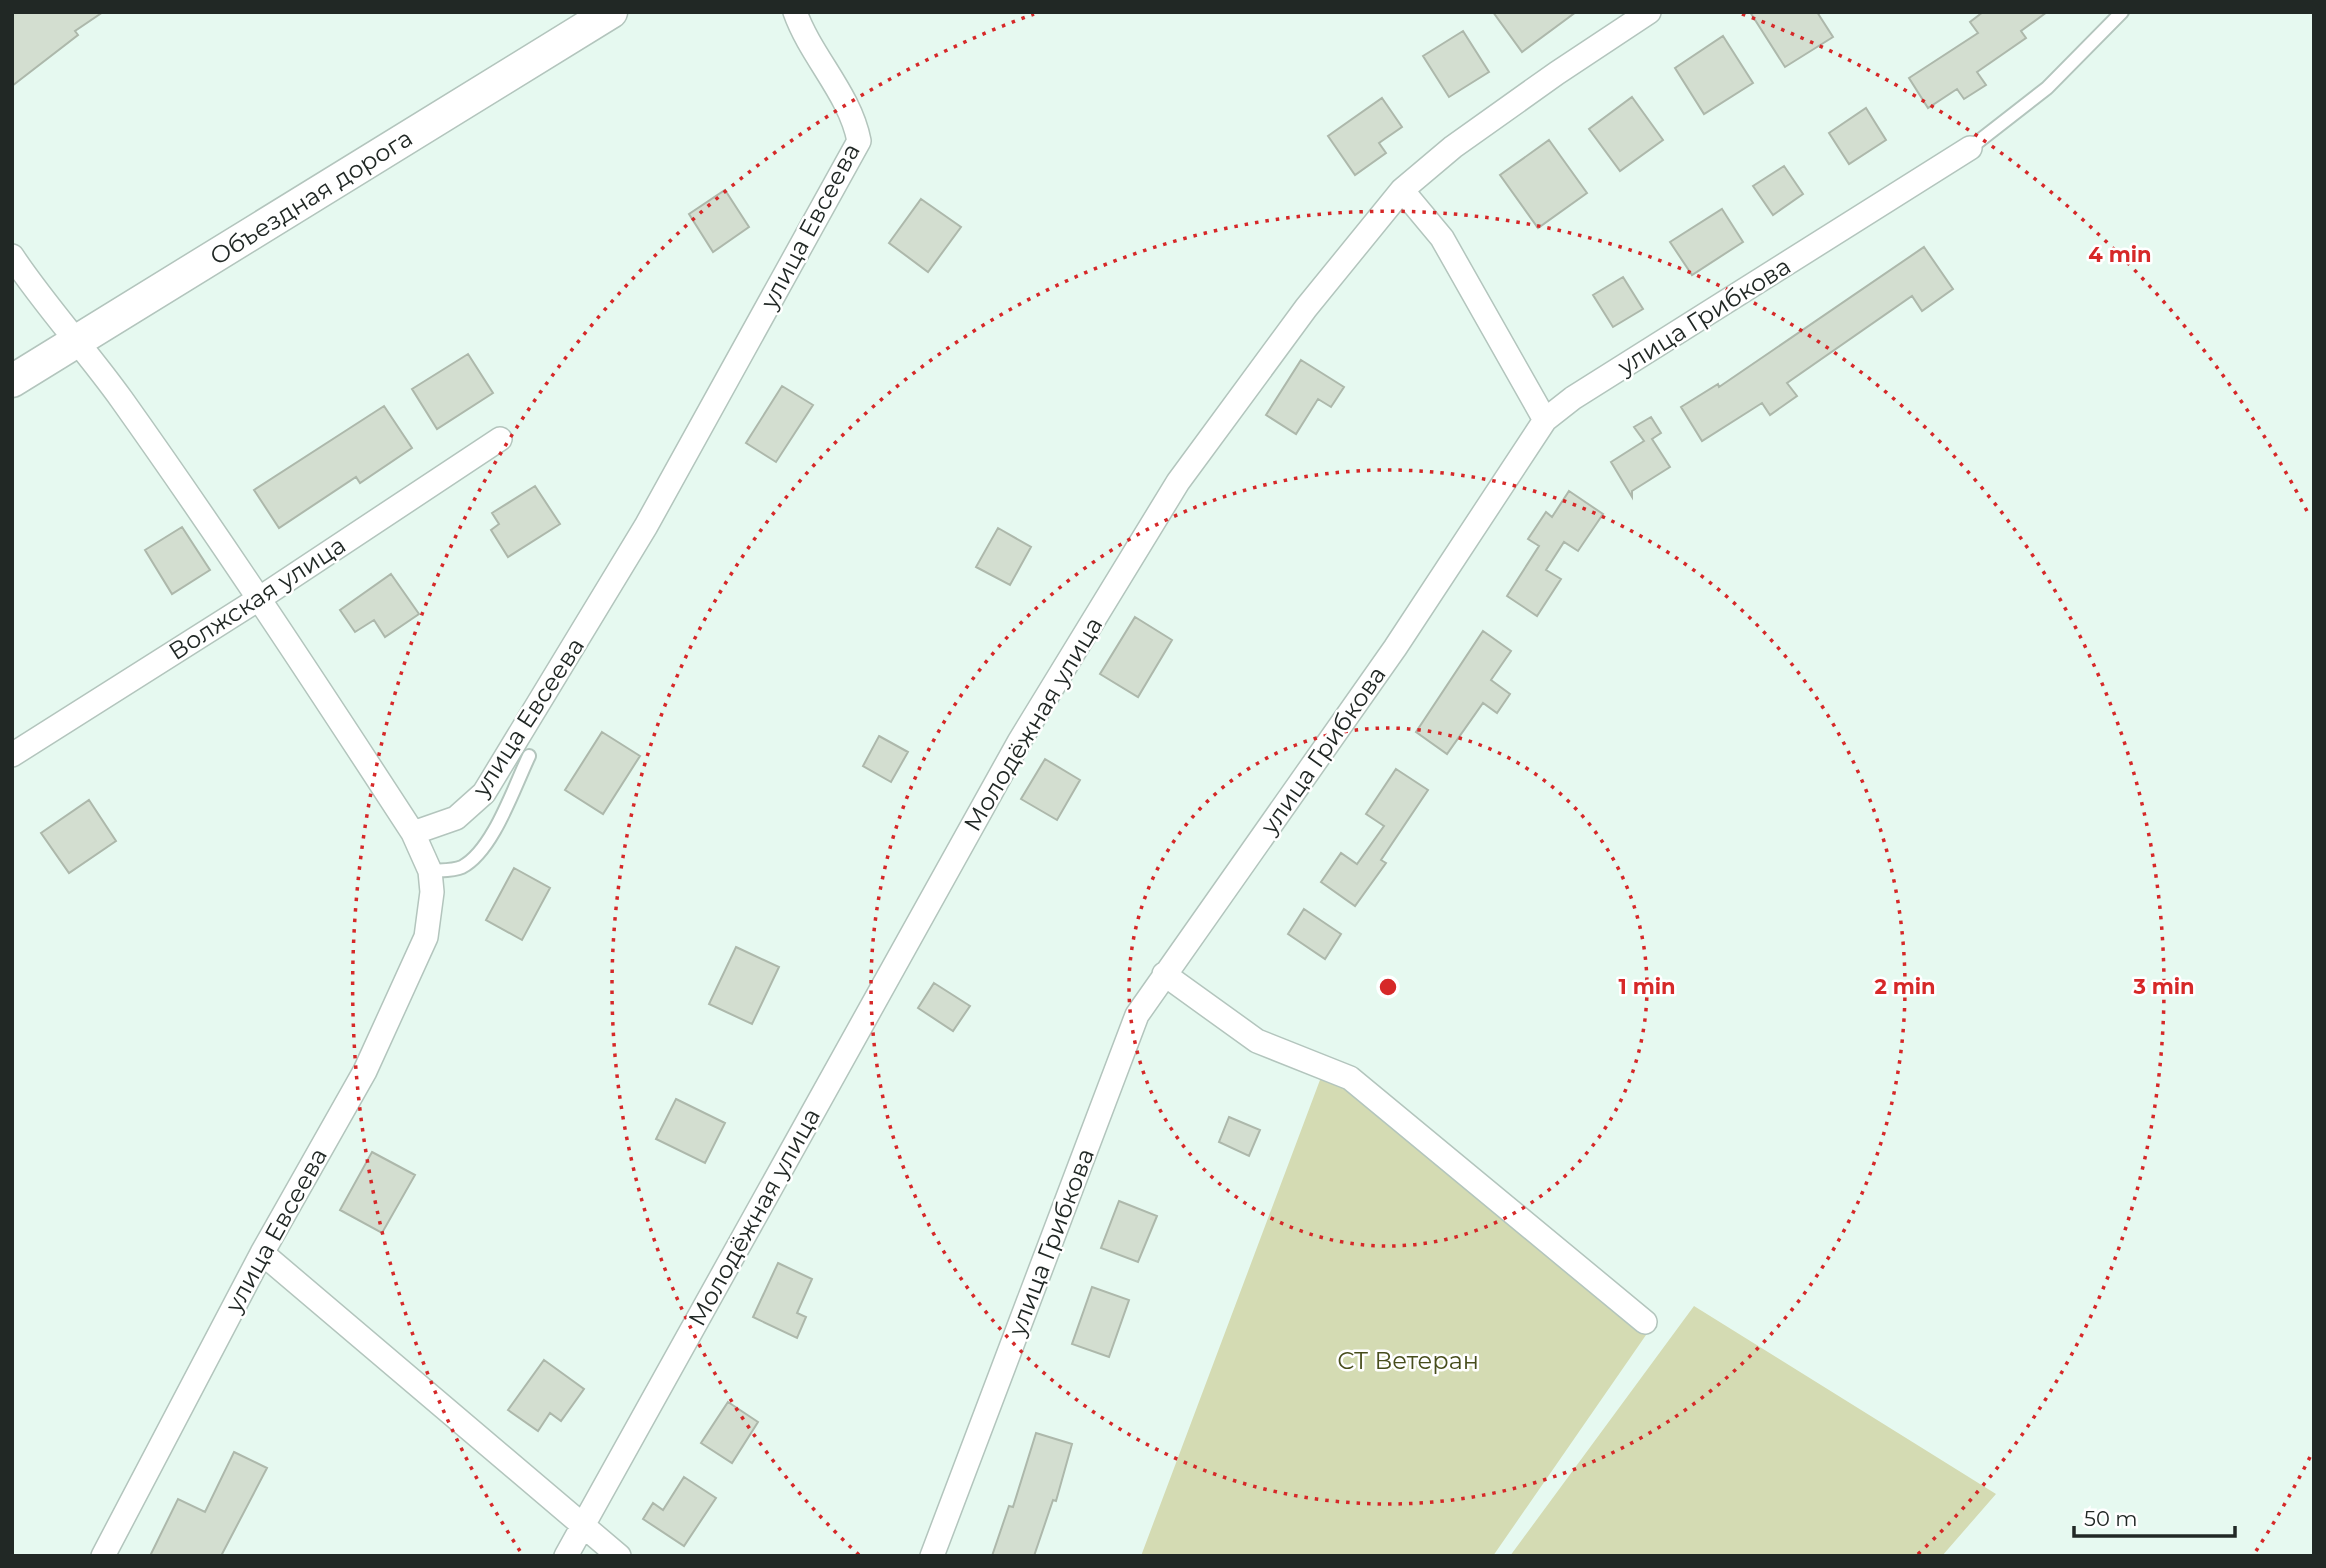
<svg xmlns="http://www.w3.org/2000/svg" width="2326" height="1568" font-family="Montserrat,sans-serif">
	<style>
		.green { fill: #d4dbb3 }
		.building { fill: #d3ded0; stroke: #adb8ab; stroke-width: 2 }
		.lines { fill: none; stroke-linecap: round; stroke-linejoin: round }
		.lane-casing { stroke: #b3c5bd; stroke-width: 16 }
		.street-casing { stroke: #b3c5bd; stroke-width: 26 }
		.secondary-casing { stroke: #b3c5bd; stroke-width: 35 }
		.lane { stroke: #fff; stroke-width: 12 }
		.street { stroke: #fff; stroke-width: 23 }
		.secondary { stroke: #fff; stroke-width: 32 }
		.ring { fill: none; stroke: #d62828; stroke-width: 3.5; stroke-dasharray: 3.5 7 }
		.labels { text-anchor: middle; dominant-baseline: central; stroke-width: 5; stroke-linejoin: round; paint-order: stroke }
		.street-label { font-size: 24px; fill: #212825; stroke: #fff }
		.park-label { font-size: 24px; fill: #474d1c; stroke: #fff }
		.centre { fill: #d62828; stroke: #fff; stroke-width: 3.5 }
		.ring-label { font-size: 21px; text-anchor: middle; font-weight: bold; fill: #d62828; stroke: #fff; stroke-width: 5; stroke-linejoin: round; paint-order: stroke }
	</style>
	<rect width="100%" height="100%" fill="#e6f9f0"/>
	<path class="green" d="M 1326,1064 L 1655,1322 L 1493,1556 L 1141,1556 Z
		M 1694,1306 L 1996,1494 L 1942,1556 L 1510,1556 Z"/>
	<path class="building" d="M 12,12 L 103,12 L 75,31 L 78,35 L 12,86 Z
		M 1493,12 L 1576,12 L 1522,52 Z
		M 1750,12 L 1817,12 L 1833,37 L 1785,67 Z
		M 1983,12 L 2047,12 L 2021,31 L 2026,38 L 1977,72 L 1986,85 L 1964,99 L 1957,89 L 1928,108 L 1909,78 L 1978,33 L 1970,22 Z
		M 1463,31 L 1489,72 L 1449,97 L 1423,56 Z
		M 1723,36 L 1753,83 L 1704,114 L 1675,68 Z
		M 1632,97 L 1663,140 L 1620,171 L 1589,129 Z
		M 1382,98 L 1402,127 L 1379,143 L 1386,153 L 1355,175 L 1328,136 Z
		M 1866,108 L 1886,140 L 1849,164 L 1829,133 Z
		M 1549,140 L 1587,193 L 1538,228 L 1500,175 Z
		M 1784,166 L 1803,194 L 1773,215 L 1753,186 Z
		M 725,190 L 749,227 L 713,252 L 689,214 Z
		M 921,199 L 961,227 L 928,272 L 889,243 Z
		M 1722,209 L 1743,242 L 1692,275 L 1670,242 Z
		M 1924,247 L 1953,289 L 1922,311 L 1912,296 L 1787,383 L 1797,396 L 1770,415 L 1762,403 L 1702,441 L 1681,407 L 1718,384 L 1719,387 Z
		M 1623,277 L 1643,309 L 1613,327 L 1593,295 Z
		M 468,354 L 493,393 L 437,429 L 412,389 Z
		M 1301,360 L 1344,387 L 1331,407 L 1318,399 L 1296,434 L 1266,415 Z
		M 782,386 L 813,405 L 776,462 L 746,443 Z
		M 384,406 L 412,448 L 360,483 L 356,477 L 279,528 L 254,490 Z
		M 1651,417 L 1661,433 L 1652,439 L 1670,467 L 1632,491 L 1632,497 L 1611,462 L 1644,441 L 1634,427 Z
		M 535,486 L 560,524 L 508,557 L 491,530 L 499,524 L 492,513 Z
		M 1569,491 L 1603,514 L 1578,551 L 1564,542 L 1546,570 L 1561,579 L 1537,616 L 1507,596 L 1539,546 L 1528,539 L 1546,512 L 1552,517 Z
		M 182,527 L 210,570 L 172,594 L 145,550 Z
		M 998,528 L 1031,547 L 1010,585 L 976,567 Z
		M 391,574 L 419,614 L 385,637 L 374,620 L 355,632 L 340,610 Z
		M 1135,617 L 1172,640 L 1138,697 L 1100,674 Z
		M 1483,631 L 1511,651 L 1491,680 L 1510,694 L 1497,713 L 1483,703 L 1447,754 L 1416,732 Z
		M 602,732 L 640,756 L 603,814 L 565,790 Z
		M 879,736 L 908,752 L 891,782 L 863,766 Z
		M 1045,759 L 1080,780 L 1057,820 L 1021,799 Z
		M 1396,769 L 1428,790 L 1381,860 L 1386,863 L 1355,906 L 1321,882 L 1341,853 L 1357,864 L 1384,826 L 1366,814 Z
		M 89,800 L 116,841 L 69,873 L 41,833 Z
		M 514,868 L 550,888 L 522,940 L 486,920 Z
		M 1304,909 L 1341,934 L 1325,959 L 1288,934 Z
		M 736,947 L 779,967 L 752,1024 L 709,1004 Z
		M 934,983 L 970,1006 L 953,1031 L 918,1008 Z
		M 676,1099 L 725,1123 L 705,1163 L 656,1139 Z
		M 1229,1117 L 1260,1130 L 1249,1156 L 1219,1142 Z
		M 372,1152 L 415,1175 L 382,1233 L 340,1210 Z
		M 1119,1201 L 1157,1216 L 1138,1262 L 1101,1248 Z
		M 778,1263 L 812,1279 L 797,1313 L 806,1317 L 797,1338 L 753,1317 Z
		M 1092,1287 L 1129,1300 L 1109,1357 L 1072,1344 Z
		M 544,1360 L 584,1389 L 561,1421 L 550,1413 L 538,1431 L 508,1410 Z
		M 728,1402 L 758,1422 L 732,1463 L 701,1443 Z
		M 1036,1433 L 1072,1444 L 1056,1501 L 1053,1500 L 1034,1556 L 992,1556 L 1009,1506 L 1013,1507 Z
		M 234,1452 L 267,1468 L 221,1556 L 150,1556 L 178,1499 L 205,1512 Z
		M 684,1477 L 716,1498 L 684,1546 L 643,1519 L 653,1503 L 663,1510 Z"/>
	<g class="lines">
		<defs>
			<path id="lane" d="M 1970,148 L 2047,88 L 2122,12
				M 430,871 C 440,870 453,871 462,867 C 493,851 514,787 529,756"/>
			<path id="street" d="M 1402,190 L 1442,238 L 1545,420
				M 12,256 C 46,307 87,351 122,400 C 223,542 318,687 413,833
				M 12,755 L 260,598 L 500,439
				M 1164,974 L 1257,1041 L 1350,1078 L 1645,1322
				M 262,1253 L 619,1556
				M 103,1556 L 262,1253 L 365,1071 L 426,937 L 432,892 L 430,871 L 413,833 L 456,818 L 484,793 L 646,526 L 859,141 C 850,94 811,57 795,12
				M 566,1556 L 1019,742 L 1178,482 L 1306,308 L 1402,190 L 1453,147 L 1557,73 L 1649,12
				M 932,1556 L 1137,1015 L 1395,648 L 1545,420 L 1573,398 L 1970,148"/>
			<path id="secondary" d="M 12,381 L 611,12"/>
		</defs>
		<use href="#lane" class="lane-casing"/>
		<use href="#street" class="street-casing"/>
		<use href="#secondary" class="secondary-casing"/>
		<use href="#lane" class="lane"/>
		<use href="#street" class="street"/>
		<use href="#secondary" class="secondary"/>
	</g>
	<g class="ring">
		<circle cx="1388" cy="987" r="259"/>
		<circle cx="1388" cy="987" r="517"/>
		<path d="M859 1555A776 776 0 1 1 1917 1555"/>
		<path d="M2310 1457A1035 1035 0 0 1 2256 1551M520 1551A1035 1035 0 0 1 1034 14M1742 14A1035 1035 0 0 1 2310 517"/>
	</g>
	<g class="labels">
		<g class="street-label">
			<text transform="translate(311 197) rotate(-32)">Объездная дорога</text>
			<text transform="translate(810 226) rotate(-62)">улица Евсеева</text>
			<text transform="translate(1704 316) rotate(-32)">улица Грибкова</text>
			<text transform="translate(257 598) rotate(-33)">Волжская улица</text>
			<text transform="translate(528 717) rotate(-57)">улица Евсеева</text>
			<text transform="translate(1033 724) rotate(-59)">Молодёжная улица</text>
			<text transform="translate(1323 750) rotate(-55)">улица Грибкова</text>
			<text transform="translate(754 1217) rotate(-61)">Молодёжная улица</text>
			<text transform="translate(276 1230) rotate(-61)">улица Евсеева</text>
			<text transform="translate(1051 1242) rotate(-69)">улица Грибкова</text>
		</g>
		<g class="park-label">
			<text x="1408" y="1360">СТ Ветеран</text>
		</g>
	</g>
	<circle cx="1388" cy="987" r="10" class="centre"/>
	<g class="ring-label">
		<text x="2120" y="262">4 min</text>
		<text x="1647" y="994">1 min</text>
		<text x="1905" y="994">2 min</text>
		<text x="2164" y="994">3 min</text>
	</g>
	<rect width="2326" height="1568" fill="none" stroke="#212825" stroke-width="28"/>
	<path d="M2074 1526v10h161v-10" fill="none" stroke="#212825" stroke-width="3.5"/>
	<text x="2084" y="1526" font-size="21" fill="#212825" stroke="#ffffff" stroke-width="5" paint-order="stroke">50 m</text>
</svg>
